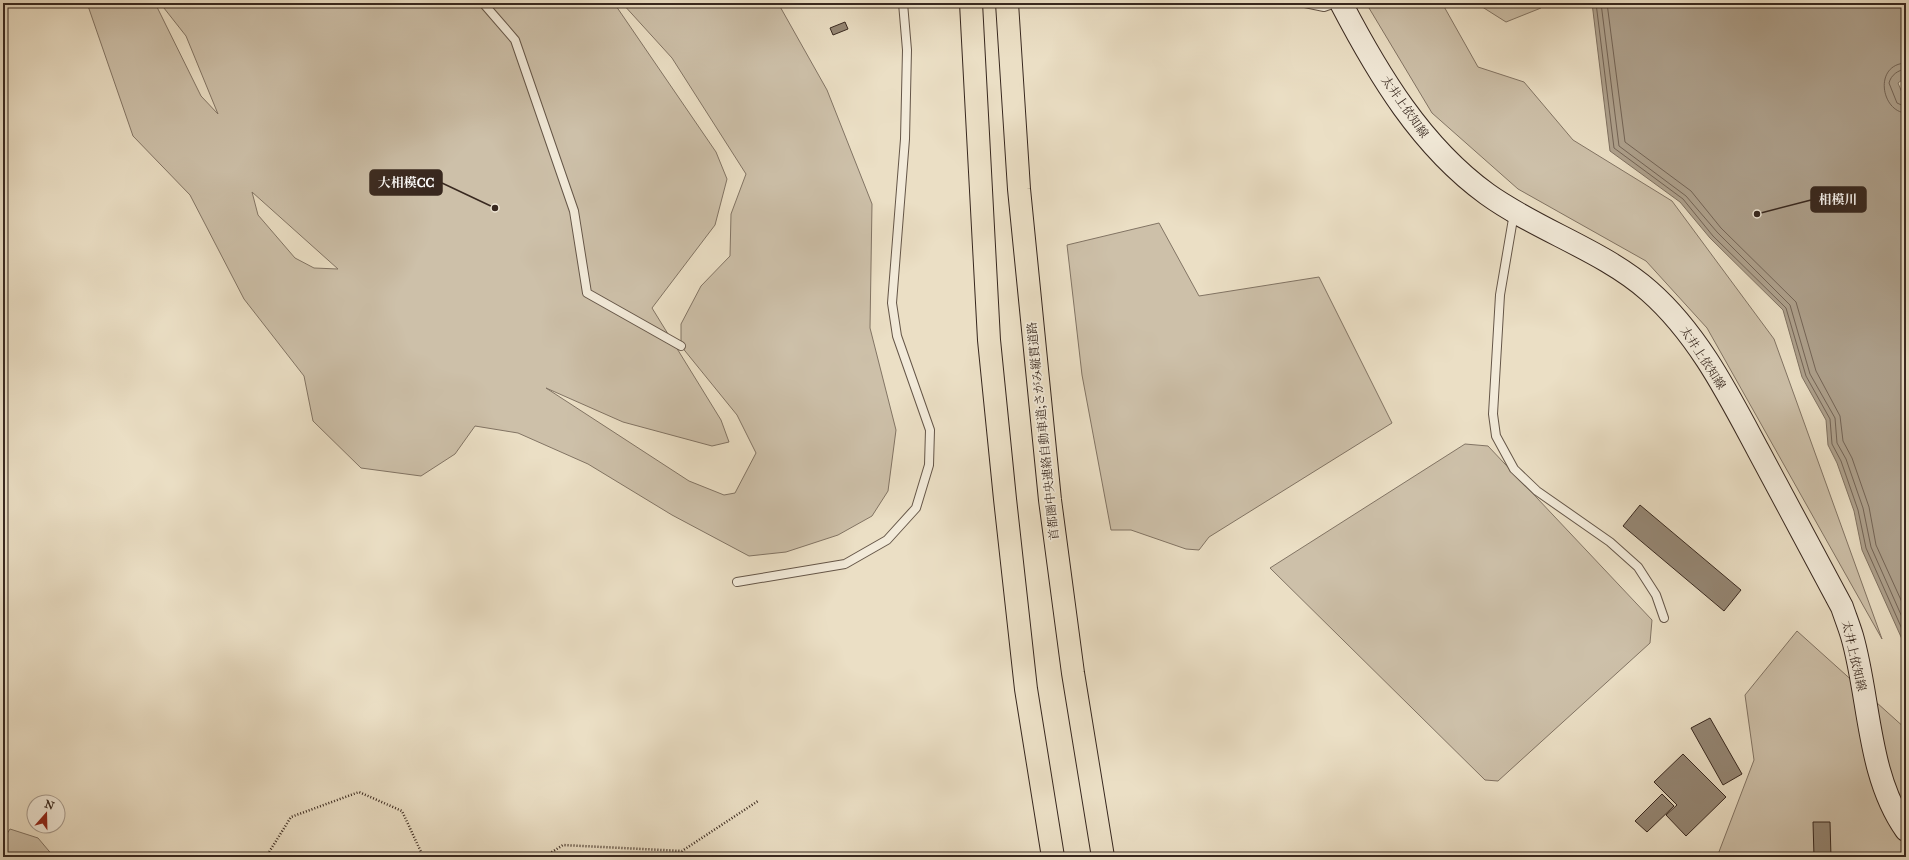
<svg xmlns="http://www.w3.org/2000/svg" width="1909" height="860" font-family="'IM FELL Great Primer','Noto Serif JP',serif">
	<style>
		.green { fill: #cdc0a9; stroke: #827464; fill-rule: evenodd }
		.water { fill: #aea18d; stroke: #7f7161 }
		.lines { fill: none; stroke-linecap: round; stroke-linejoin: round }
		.shore { stroke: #736456; stroke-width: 1 }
		.building { fill: #958775; stroke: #38281f }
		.lane-casing { stroke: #655648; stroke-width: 10 }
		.secondary-casing { stroke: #38281f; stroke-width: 24 }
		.highway-casing { stroke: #38281f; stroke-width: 24 }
		.path { stroke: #38281f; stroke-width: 2.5; stroke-dasharray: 1 2; stroke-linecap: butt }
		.lane { stroke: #f2ead9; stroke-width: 8 }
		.secondary { stroke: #f2ead9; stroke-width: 22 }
		.highway { stroke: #ebdfc5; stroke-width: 22 }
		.labels { text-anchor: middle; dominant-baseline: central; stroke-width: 3.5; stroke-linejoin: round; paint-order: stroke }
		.street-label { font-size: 12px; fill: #38281f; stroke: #f2ead9 }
		.leader { fill: none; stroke: #38281f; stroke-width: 1.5 }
		.callout-dot { fill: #38281f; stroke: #f2ead9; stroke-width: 1.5 }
		.callout { fill: #38281f; stroke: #38281f; stroke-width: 1.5 }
		.callout-label { font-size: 13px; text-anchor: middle; font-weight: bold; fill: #fff }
	</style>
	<rect width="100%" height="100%" fill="#ebdfc5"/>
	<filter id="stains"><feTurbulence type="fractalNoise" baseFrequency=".005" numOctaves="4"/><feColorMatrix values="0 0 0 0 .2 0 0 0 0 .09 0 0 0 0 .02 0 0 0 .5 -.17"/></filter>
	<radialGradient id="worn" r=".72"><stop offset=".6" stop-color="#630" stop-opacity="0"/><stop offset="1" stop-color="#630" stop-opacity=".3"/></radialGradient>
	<path class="green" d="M 87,3 L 155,3 L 201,96 L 218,114 L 186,36 L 160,3 L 614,3 L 716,152 L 727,179 L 715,225 L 652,308 L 721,420 L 729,442 L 712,446 L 623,422 L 546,388 L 689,481 L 724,495 L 735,493 L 756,453 L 737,415 L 681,346 L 681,324 L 701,286 L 730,256 L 731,214 L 746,174 L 672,58 L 622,3 L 778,3 L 827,90 L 872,204 L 870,328 L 896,430 L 888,491 L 872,516 L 838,535 L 786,552 L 749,556 L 672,515 L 588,464 L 518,433 L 475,426 L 455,454 L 421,476 L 361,468 L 313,421 L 304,376 L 244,299 L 190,195 L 133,136 ZM 252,192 L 338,269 L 314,268 L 295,258 L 258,215 Z
		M 1366,3 L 1442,3 L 1478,67 L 1524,82 L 1573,140 L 1672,201 L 1774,339 L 1882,639 L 1707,328 L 1646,261 L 1518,189 L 1432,113 Z
		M 1476,3 L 1542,3 L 1541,8 L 1506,22 Z
		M 1159,223 L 1199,296 L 1319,277 L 1392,423 L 1209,537 L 1199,550 L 1186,549 L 1131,530 L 1111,530 L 1082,375 L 1067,245 Z
		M 1465,444 L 1488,446 L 1652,620 L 1650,643 L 1498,781 L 1485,780 L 1270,568 Z
		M 1797,631 L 1906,729 L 1906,857 L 1717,857 L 1754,760 L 1745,695 Z
		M 10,829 L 38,838 L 54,857 L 3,857 L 3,840 Z"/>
	<path class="water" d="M 1592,3 L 1906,3 L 1906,77 L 1898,83 L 1906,102 L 1906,648 L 1862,550 L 1854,511 L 1837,463 L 1828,445 L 1826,420 L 1802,377 L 1783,310 L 1710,238 L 1680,202 L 1610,151 Z"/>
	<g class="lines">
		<path class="shore" d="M 1596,3 L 1614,148 L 1683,199 L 1713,236 L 1786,308 L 1806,376 L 1830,419 L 1832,444 L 1841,461 L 1858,510 L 1866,548 L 1906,638
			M 1601,3 L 1619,146 L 1686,196 L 1717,232 L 1790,305 L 1810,374 L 1835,418 L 1837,443 L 1846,459 L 1863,508 L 1871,547 L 1906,626
			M 1607,3 L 1625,142 L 1691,191 L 1721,228 L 1796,302 L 1816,371 L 1840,416 L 1843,441 L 1852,458 L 1869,507 L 1876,545 L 1906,611
			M 1906,63 C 1873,64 1881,112 1906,113
			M 1906,69 C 1898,70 1891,75 1889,83 L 1897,103 L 1906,107"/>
	</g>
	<path class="building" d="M 845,22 L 848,29 L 833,35 L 830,28 Z
		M 1640,505 L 1741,590 L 1724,611 L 1623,526 Z
		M 1710,718 L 1742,774 L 1723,785 L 1691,728 Z
		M 1683,754 L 1726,797 L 1686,836 L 1666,815 L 1677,805 L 1654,782 Z
		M 1662,794 L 1674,806 L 1647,832 L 1635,821 Z
		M 1813,822 L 1830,822 L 1831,857 L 1814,857 Z"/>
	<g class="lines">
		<defs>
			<path id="lane" d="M 483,3 L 515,40 L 574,211 L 587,293 L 681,346
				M 1305,3 L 1324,7 L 1335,3
				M 1514,213 L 1500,295 L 1493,414 L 1496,436 L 1514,469 L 1537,491 L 1610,542 L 1638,567 L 1656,595 L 1664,618
				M 737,582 L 845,564 L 887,540 L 916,508 L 929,465 L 930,430 L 897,336 L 892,303 L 905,139 L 907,50 L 903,3"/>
			<path id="secondary" d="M 1341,3 C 1378,74 1421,146 1487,194 C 1537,230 1604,251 1649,291 C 1698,334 1728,394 1758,450 C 1786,502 1814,555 1842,607 C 1845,616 1849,626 1852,636 C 1870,698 1867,775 1906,830"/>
			<path id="highway" d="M 971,3 L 989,340 L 1005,499 L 1026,689 L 1053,857
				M 1007,3 L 1019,189 L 1050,500 L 1073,673 L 1103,857"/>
		</defs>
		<use href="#lane" class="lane-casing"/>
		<use href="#secondary" class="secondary-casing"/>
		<use href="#highway" class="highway-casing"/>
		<path class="path" d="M 266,857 L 291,817 L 359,792 L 402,811 L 421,852 L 422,857
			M 544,857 L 563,845 L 682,851 L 758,801"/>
		<use href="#lane" class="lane"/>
		<use href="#secondary" class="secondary"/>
		<use href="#highway" class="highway"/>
	</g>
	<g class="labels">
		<g class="street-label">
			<text transform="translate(1405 107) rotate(55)">太井上依知線</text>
			<text transform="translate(1703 358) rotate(57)">太井上依知線</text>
			<text transform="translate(1043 431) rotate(-96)">首都圏中央連絡自動車道;さがみ縦貫道路</text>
			<text transform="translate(1854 656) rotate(77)">太井上依知線</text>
		</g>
	</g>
	<path class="leader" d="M495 208L442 183M1757 214L1811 200"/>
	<g class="callout-dot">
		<circle cx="495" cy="208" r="4"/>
		<circle cx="1757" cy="214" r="4"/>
	</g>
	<g class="callout">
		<rect x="370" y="170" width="72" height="25" rx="4"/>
		<rect x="1811" y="187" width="55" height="25" rx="4"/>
	</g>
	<g class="callout-label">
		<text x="406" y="187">大相模CC</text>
		<text x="1838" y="204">相模川</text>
	</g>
	<rect width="1909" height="860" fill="none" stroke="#ebdfc5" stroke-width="16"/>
	<rect x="4" y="4" width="1901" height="852" fill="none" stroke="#38281f" stroke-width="2"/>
	<rect x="8" y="8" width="1893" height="844" fill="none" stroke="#38281f"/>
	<g transform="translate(46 814) rotate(20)"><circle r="19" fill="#f2ead9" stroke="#a89c8f"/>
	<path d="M0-3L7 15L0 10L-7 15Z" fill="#8f2418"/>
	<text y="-6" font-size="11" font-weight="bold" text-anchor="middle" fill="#38281f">N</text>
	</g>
	<rect width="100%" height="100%" filter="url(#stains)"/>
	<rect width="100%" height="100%" fill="url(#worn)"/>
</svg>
